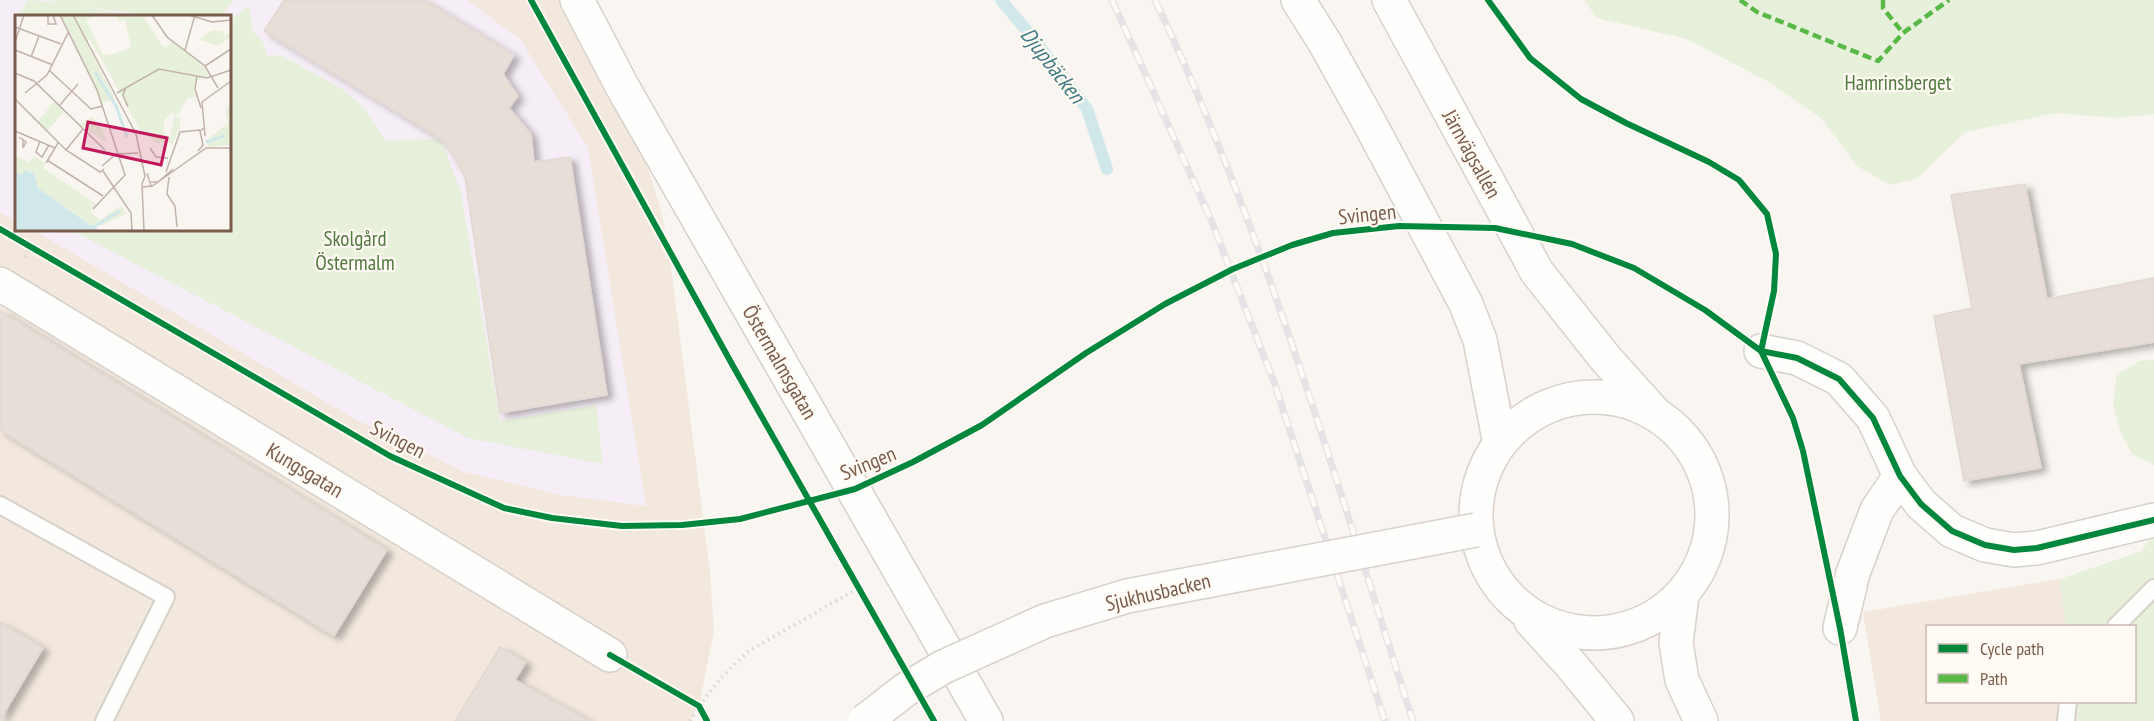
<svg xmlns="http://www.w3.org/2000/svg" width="2154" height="721" font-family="'PT Sans Narrow',sans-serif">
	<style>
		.residential { fill: #f2e8de; fill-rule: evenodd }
		.education { fill: #f6eef6 }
		.green { fill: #e7f0db }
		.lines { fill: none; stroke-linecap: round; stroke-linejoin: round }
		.stream { stroke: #d0e8ea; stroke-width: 12 }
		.building { fill: #e6ded7; stroke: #e2d8d2; stroke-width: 1.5; filter: url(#shadow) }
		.lane-casing { stroke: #d7d1cb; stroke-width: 20 }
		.street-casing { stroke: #d7d1cb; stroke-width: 36 }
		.secondary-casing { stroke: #d9d2cb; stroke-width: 36 }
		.path { stroke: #dcd5d0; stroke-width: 4; stroke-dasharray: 1.5 4.5; stroke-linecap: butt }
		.lane { stroke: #fefefd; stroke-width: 16 }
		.street { stroke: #fefefd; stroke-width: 33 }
		.secondary { stroke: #fefefd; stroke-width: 33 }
		.rail-casing { stroke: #e6e3e7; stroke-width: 7 }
		.rail { stroke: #fffaf3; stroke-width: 4.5; stroke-dasharray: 14; stroke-linecap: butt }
		.secondary-bridge-casing { stroke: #d9d2cb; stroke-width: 36; stroke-linecap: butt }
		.secondary-bridge { stroke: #fefefd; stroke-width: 33 }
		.quiet { stroke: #58b947; stroke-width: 4.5; stroke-dasharray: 9 4.5; stroke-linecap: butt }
		.cycleway-casing { stroke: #fffaf3; stroke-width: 10 }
		.cycleway { stroke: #00873e; stroke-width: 6 }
		.labels { text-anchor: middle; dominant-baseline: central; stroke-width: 4.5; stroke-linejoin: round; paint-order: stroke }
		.park-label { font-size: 21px; fill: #537a41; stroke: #fffaf3 }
		.street-label { font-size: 21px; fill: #7a5c4d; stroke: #fffaf3 }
		.water-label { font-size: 22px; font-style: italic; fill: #437c86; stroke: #fffaf3 }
		.inset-river { fill: none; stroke: #d0e8ea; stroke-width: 3 }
		.inset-road { fill: none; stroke: #c2b3aa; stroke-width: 1.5 }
		.view { fill: #c2185b; fill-opacity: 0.15; stroke: #c2185b; stroke-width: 3 }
		.inset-edge { fill: none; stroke: #7a5c4d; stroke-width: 3 }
	</style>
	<defs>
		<filter id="shadow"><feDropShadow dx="6" dy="4" stdDeviation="3" flood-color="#0004"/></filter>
	</defs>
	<rect width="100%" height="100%" fill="#f9f5f0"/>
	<path class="residential" d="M 0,0 L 577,0 L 623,88 L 662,214 L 671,267 L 710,572 L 714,632 L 699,706 L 690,721 L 0,721 ZM 16,16 L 230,16 L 230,230 L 16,230 Z
		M 2060,579 L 2066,626 L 1928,626 L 1928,702 L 2076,702 L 2078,721 L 1881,721 L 1863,612 Z"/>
	<path class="education" d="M 0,0 L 467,0 L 520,39 L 588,148 L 646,506 L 560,495 L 464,472 L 353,418 L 33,230 L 230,230 L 230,16 L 16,16 L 16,220 L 0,213 Z"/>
	<path class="green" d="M 27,0 L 54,2 L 52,0 L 233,0 L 222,16 L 150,16 L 70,4 L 134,16 L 18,16 Z
		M 1584,0 L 2154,0 L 2154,114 L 2118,118 L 2055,113 L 1965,132 L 1917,179 L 1889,185 L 1857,166 L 1821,118 L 1767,81 L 1687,39 L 1597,18 Z
		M 249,5 L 253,32 L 261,38 L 268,56 L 281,55 L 344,90 L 366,110 L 385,140 L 441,139 L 461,193 L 500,421 L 596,405 L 603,464 L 468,438 L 71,230 L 230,230 L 230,21 Z
		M 2154,360 L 2154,465 L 2132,454 L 2120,431 L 2113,403 L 2117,375 L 2139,361 Z
		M 2154,530 L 2154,721 L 2078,721 L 2076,702 L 2134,702 L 2134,626 L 2066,626 L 2060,579 L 2142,551 Z"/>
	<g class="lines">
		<path class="stream" d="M 1001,0 L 1034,39 L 1087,109 L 1107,169"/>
	</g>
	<path class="building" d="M 284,0 L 424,0 L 514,55 L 503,74 L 518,96 L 509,108 L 531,134 L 534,162 L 570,157 L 607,395 L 500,413 L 465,177 L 452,154 L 441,139 L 264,31 Z
		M 2025,184 L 2047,299 L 2154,278 L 2154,342 L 2019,364 L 2041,468 L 1964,481 L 1934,316 L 1972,308 L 1951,195 Z
		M 0,311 L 387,550 L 334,636 L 0,430 Z
		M 0,622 L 43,648 L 0,720 Z
		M 500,647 L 526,662 L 515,680 L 589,721 L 455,721 Z"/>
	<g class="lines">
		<defs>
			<path id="lane" d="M 0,505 L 166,597 L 104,721
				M 2116,626 L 2154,588
				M 2066,721 L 2068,702"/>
			<path id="street" d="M 577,0 L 623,88 L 986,721
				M 0,284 L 610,655
				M 1761,351 L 1797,358 L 1839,379 L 1873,418 L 1900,476 L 1921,504 L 1952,531 L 1985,545 L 2014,550 L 2037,548 L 2154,520
				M 1840,628 L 1853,573 L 1877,510 L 1900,476"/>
			<path id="secondary" d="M 1298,0 L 1325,43 L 1369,122 L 1466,304 L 1480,340 L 1500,444
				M 1389,0 L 1537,272 L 1606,359 L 1652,410
				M1476 515a118 118 0 1 1 236 0a118 118 0 1 1-236 0Z
				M 1682,595 L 1676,643 L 1682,680 L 1701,721
				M 1531,621 L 1572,666 L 1617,721"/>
		</defs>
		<use href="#lane" class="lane-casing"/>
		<use href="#street" class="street-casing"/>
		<use href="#secondary" class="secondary-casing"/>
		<path class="path" d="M 25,257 L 31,247
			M 690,721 L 699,706 L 721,678 L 747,652 L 859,588"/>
		<use href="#lane" class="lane"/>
		<use href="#street" class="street"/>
		<use href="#secondary" class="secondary"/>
		<defs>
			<path id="rail" d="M 1112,0 L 1211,220 L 1274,382 L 1385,721
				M 1155,0 C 1265,231 1335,478 1413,721"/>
		</defs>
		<use href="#rail" class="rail-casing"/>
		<use href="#rail" class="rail"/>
		<defs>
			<path id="secondary-bridge" d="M 865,721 L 905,690 L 943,667 L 1045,621 L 1127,596 L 1476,530"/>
		</defs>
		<use href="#secondary-bridge" class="secondary-bridge-casing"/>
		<use href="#secondary-bridge" class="secondary-bridge"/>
		<path class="quiet" d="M 1740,0 L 1757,12 L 1878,61 L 1903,33 L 1949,0
			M 1883,0 L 1883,8 L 1903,33"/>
		<defs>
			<path id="cycleway" d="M 531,0 L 733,366 L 934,721
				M 1488,0 L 1530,58 L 1581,99 L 1626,123 L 1709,162 L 1739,180 L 1767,214 L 1776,254 L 1774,291 L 1761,351 L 1793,418 L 1803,451 L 1840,628 L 1856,721
				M 0,229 L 390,456 L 504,508 L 552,518 L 622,526 L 682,525 L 740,519 L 855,489 L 913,462 L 982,425 L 1086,353 L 1165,304 L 1233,269 L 1292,245 L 1333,233 L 1399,226 L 1495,228 L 1572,244 L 1634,268 L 1705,310 L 1761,351 L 1797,358 L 1839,379 L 1873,418 L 1900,476 L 1921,504 L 1952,531 L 1985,545 L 2014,550 L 2037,548 L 2154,520
				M 610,655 L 699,706 L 707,721"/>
		</defs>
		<use href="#cycleway" class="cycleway-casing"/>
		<use href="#cycleway" class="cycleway"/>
	</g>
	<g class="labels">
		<g class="park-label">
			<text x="1898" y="82">Hamrinsberget</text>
			<text x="355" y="238">Skolgård<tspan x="355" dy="24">Östermalm</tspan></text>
		</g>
		<g class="street-label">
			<text transform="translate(1472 154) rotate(61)">Järnvägsallén</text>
			<text transform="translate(1367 214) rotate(-6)">Svingen</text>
			<text transform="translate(780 362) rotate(60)">Östermalmsgatan</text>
			<text transform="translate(398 439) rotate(27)">Svingen</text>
			<text transform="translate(868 463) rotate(-22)">Svingen</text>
			<text transform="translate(305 470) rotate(31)">Kungsgatan</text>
			<text transform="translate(1158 592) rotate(-13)">Sjukhusbacken</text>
		</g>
		<g class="water-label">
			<text transform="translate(1053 65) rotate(52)">Djupbäcken</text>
		</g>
	</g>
	<g transform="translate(15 15)">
		<rect width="216" height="216" fill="#f9f5f0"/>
		<path d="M 45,0 L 82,0 L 71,5 L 87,39 L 96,40 L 116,32 L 110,5 L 104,6 L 100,0 L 127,0 L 147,30 L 151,33 L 156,26 L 185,47 L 184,51 L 187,49 L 194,60 L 180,66 L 182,81 L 172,84 L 163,99 L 157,98 L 150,104 L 148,117 L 155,123 L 160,98 L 161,103 L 165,101 L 165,114 L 157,130 L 155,127 L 141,128 L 125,114 L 75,24 L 71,27 L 100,84 L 87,88 ZM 197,15 L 208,16 L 209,22 L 215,18 L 216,22 L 203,30 L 184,25 ZM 39,87 L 50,96 L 32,116 L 23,106 ZM 216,88 L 216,130 L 194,132 L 190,126 L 214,108 L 210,96 ZM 77,102 L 88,115 L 92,128 L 73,115 L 76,111 L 73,109 L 69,113 L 65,109 ZM 0,140 L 13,148 L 19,141 L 30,148 L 28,153 L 81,189 L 75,197 L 85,205 L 106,191 L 112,198 L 88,210 L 76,210 L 23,173 L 17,158 L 12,155 L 6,160 L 0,157 Z" fill="#e7f0db"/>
		<path d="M 11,155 L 19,159 L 23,173 L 75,210 L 82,210 L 81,216 L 0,216 L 0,157 L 6,160 Z" fill="#d0e8ea"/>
		<path class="inset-river" d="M 80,57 L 101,91 L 112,122M 191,127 L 209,121M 82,210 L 105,196"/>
		<path class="inset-road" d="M 33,0 L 33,9 L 41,9 L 38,0M 45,0 L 82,75 L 110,160 L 78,194M 58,0 L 121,119 L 130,161 L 127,169 L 129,216M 137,0 L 152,22 L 190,51 L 203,73M 174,0 L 197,7 L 216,5M 0,12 L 46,29M 0,27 L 9,0M 0,35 L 38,50M 170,35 L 180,0M 16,42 L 24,21M 190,51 L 216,34M 35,56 L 76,94 L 88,91M 0,58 L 19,66 L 90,135M 182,61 L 180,74 L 186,93M 111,72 L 108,80 L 113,92M 10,78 L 32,60 L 54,16M 102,78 L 144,54 L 192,63 L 216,55M 0,84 L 51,135 L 85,157 L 89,154M 44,91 L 63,69M 0,116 L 40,133M 190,121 L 187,87 L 216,66M 4,122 L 11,127 L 8,133 L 8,125M 25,126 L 21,137 L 27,142 L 34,130M 135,133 L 141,142 L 153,143M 51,135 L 68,114M 183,136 L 188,130 L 185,116 L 189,113M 32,145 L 88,181M 31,148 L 43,128M 87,151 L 101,139 L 123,138M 88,156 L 116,198 L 117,216M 151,157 L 165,117 L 185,115M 154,162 L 152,179 L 160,191 L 162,212M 136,167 L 143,167 L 158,154M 128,172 L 136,171 L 132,158M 136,172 L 191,133 L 216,133"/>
		<path class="view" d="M 73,107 L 152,123 L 146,150 L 68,133 Z"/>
		<rect width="216" height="216" class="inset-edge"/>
	</g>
	<rect x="1926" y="625" width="210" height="78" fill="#fffaf3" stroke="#cabbb1" stroke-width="1.5"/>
	<rect x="1938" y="644" width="30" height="9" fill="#00873e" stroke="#cabbb1" stroke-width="1.5"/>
	<text x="1980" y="655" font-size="18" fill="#7a5c4d">Cycle path</text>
	<rect x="1938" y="674" width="30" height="9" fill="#58b947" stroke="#cabbb1" stroke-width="1.5"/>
	<text x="1980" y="685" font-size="18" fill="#7a5c4d">Path</text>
</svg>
